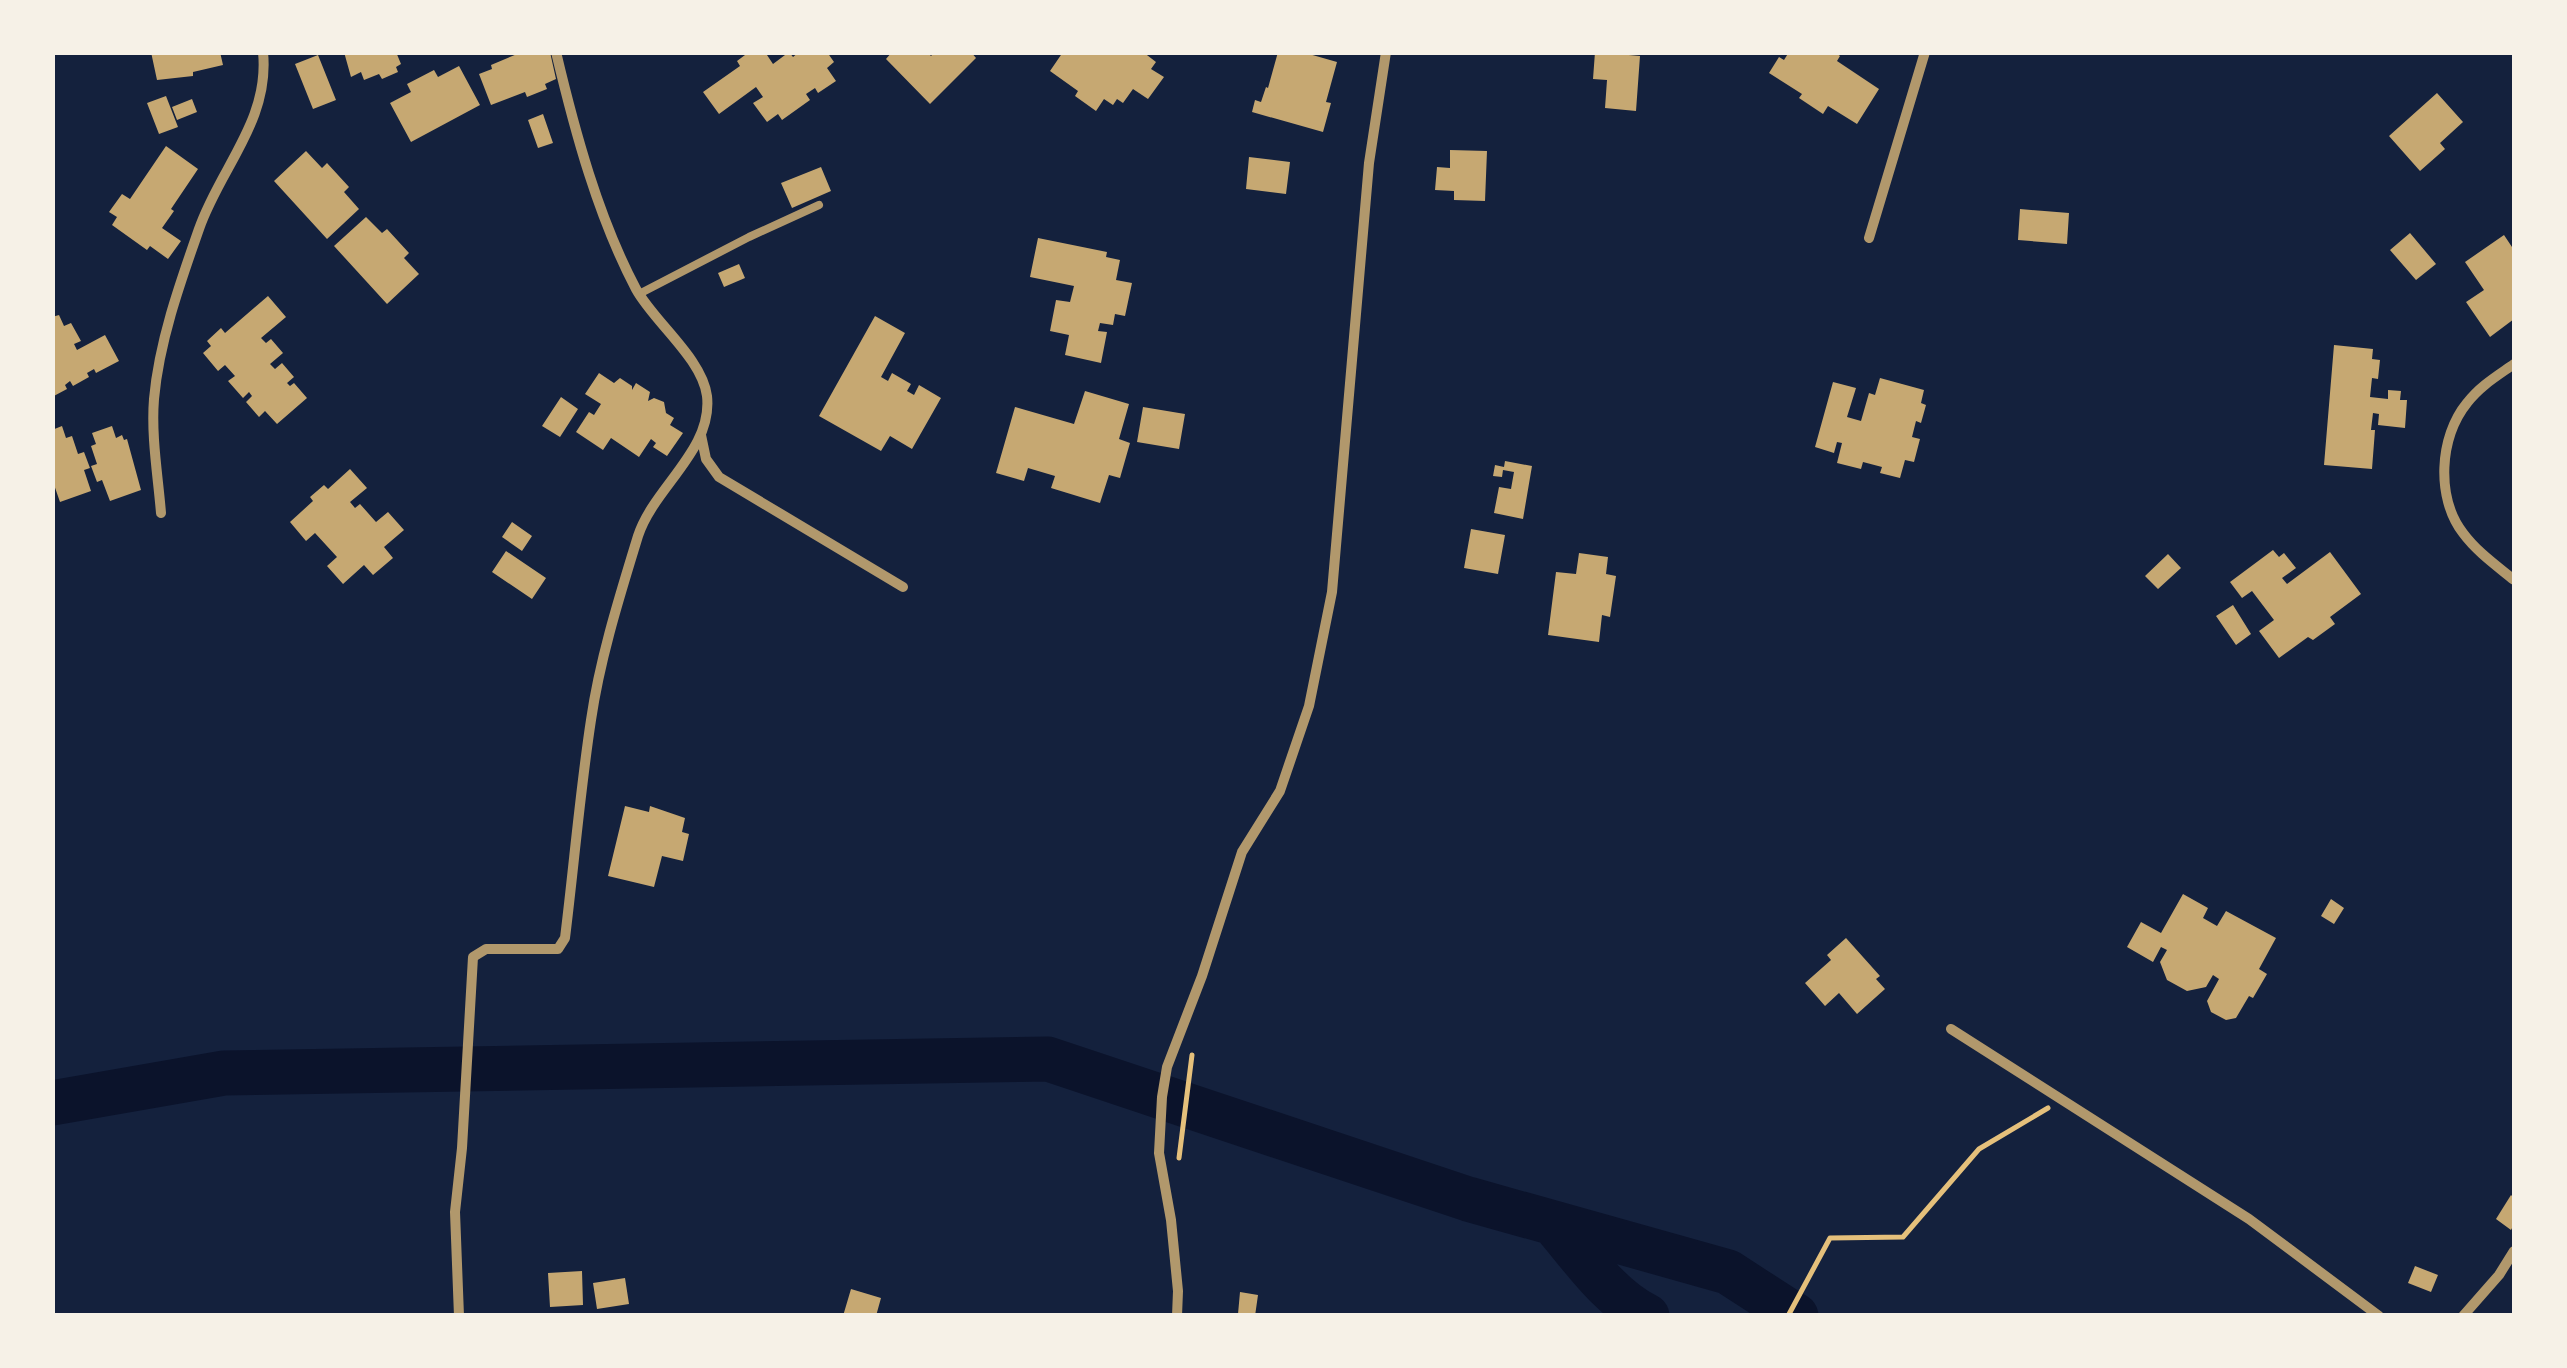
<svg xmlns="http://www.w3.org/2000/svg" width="2567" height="1368" font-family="Mulish,sans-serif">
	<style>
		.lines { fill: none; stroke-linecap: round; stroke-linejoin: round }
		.river { stroke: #0b132b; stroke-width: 45 }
		.building { fill: #c6a872 }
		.path { stroke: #e5c07b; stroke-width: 5 }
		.service { stroke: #b1986c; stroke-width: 8 }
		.minor { stroke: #b1986c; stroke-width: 10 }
	</style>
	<rect width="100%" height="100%" fill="#14213d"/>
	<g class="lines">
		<path class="river" d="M 52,1103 L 224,1073 L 1048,1059 L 1468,1199 L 1728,1272 L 1796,1316
			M 1553,1223 C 1580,1254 1609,1298 1647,1316"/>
	</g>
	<path class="building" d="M 151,52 L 220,52 L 223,65 L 193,72 L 193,76 L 157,80 Z
		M 344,52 L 396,52 L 401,64 L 396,67 L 398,72 L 382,79 L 379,74 L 364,80 L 361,72 L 351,77 Z
		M 522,52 L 550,52 L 556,79 L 545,84 L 547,89 L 527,97 L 525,92 L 491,105 L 479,74 L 492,69 L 491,65 Z
		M 749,52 L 765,52 L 773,64 L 789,52 L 793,57 L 799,52 L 827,52 L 834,62 L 827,68 L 836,81 L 818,93 L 815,88 L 806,94 L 810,100 L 782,120 L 778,114 L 767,122 L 753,103 L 763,97 L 756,87 L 719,114 L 703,92 L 740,66 L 737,61 Z
		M 892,52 L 927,52 L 931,56 L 935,52 L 971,52 L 976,58 L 930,104 L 886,59 Z
		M 1063,52 L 1143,52 L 1156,62 L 1151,69 L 1164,77 L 1148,99 L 1133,89 L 1123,103 L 1117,99 L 1113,105 L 1104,99 L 1096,111 L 1075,96 L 1078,91 L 1050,71 Z
		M 1278,52 L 1302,52 L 1337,62 L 1326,102 L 1331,103 L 1323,132 L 1252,112 L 1255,100 L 1261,102 L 1266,87 L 1268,88 Z
		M 1595,52 L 1640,56 L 1636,111 L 1605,108 L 1607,80 L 1593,79 Z
		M 1789,52 L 1835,52 L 1840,56 L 1837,61 L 1879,89 L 1857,124 L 1828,106 L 1823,114 L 1799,98 L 1802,94 L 1769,73 L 1779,57 L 1784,60 Z
		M 318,55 L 336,100 L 313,109 L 295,64 Z
		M 459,66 L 480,105 L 411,142 L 390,103 L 411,92 L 407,84 L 434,70 L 438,77 Z
		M 2437,93 L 2463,122 L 2440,143 L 2445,149 L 2420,171 L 2389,136 Z
		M 166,96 L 178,127 L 159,134 L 147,103 Z
		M 192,99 L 197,112 L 177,120 L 172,107 Z
		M 543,114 L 553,143 L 538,148 L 528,120 Z
		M 166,146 L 198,169 L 171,209 L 174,211 L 162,228 L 181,241 L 168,259 L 150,246 L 147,250 L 112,225 L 117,217 L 109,212 L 122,194 L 130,199 Z
		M 1450,150 L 1487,151 L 1485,201 L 1454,200 L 1454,191 L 1435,190 L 1437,167 L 1450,168 Z
		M 306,151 L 322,168 L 327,163 L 349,187 L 344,192 L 359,209 L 327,239 L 274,181 Z
		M 1249,157 L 1290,162 L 1286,194 L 1246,189 Z
		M 821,167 L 831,191 L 792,208 L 781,183 Z
		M 2020,209 L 2069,213 L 2067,244 L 2018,240 Z
		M 366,217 L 382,233 L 387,229 L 409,253 L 404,258 L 419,274 L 387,304 L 334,246 Z
		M 2410,233 L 2436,264 L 2416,280 L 2390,250 Z
		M 2504,235 L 2514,250 L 2514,319 L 2490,337 L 2466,302 L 2484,290 L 2465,262 Z
		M 1038,238 L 1107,252 L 1106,257 L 1120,260 L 1116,280 L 1132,283 L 1125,316 L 1115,314 L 1113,325 L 1100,323 L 1098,331 L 1107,332 L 1101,363 L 1065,355 L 1069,335 L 1050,331 L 1056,300 L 1070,302 L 1074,286 L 1030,277 Z
		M 739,264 L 745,278 L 724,287 L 718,273 Z
		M 268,296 L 286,317 L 261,338 L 266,343 L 271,339 L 283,353 L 270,364 L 275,369 L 282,363 L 294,377 L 287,383 L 290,386 L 294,383 L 307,398 L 277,424 L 265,411 L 259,417 L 246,402 L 252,396 L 249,392 L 243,398 L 228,381 L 235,376 L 225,365 L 218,371 L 203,353 L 211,346 L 207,341 L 221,328 L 225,333 Z
		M 59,315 L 64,326 L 71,323 L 81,341 L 74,344 L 77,350 L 105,335 L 119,361 L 96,373 L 94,369 L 87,373 L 89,377 L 73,386 L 70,381 L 65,385 L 67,389 L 52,397 L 52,317 Z
		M 875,316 L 905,333 L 881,377 L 888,381 L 892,373 L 911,384 L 907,391 L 914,395 L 919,385 L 941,398 L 912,449 L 890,436 L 881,451 L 819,416 Z
		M 2334,345 L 2373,349 L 2372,359 L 2380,360 L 2378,379 L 2372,378 L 2370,397 L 2388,399 L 2388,390 L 2401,391 L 2400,400 L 2407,400 L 2405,428 L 2378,425 L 2379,414 L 2373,413 L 2371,430 L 2375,430 L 2372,469 L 2324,465 Z
		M 599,373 L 614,383 L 620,378 L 632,386 L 632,390 L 636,383 L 650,392 L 648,401 L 654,398 L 664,402 L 666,413 L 674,418 L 670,425 L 683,433 L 667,456 L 653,447 L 656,443 L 651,439 L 639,457 L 611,438 L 603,450 L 576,432 L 589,412 L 594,415 L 601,404 L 585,394 Z
		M 1880,378 L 1924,390 L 1921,403 L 1926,405 L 1921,423 L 1916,421 L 1912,437 L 1920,439 L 1914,462 L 1905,460 L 1900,478 L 1880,473 L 1882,467 L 1863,462 L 1861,469 L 1837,463 L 1842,443 L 1837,442 L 1834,453 L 1815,447 L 1833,382 L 1856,388 L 1847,417 L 1861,421 L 1869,393 L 1875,395 Z
		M 1085,391 L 1129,404 L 1119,439 L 1130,443 L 1120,478 L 1109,475 L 1100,503 L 1051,488 L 1055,476 L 1028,468 L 1024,481 L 996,473 L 1015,407 L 1074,424 Z
		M 561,397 L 578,409 L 560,437 L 542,426 Z
		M 1143,407 L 1185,414 L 1179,449 L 1137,442 Z
		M 62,426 L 66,438 L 72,436 L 78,454 L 84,452 L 90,468 L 84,470 L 91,491 L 60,502 L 52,479 L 52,430 Z
		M 112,426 L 116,438 L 122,435 L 124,440 L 127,439 L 141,490 L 110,501 L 102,480 L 97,482 L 91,466 L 97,464 L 91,446 L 96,444 L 92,433 Z
		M 1505,461 L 1532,466 L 1523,519 L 1494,513 L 1499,487 L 1511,489 L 1514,472 L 1503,470 L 1502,477 L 1493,476 L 1495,465 L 1504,467 Z
		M 350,469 L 367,488 L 350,502 L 355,508 L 360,504 L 376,522 L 388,512 L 404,530 L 384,547 L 393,558 L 373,575 L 364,565 L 343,584 L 327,566 L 337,557 L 315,533 L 306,541 L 290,522 L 313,501 L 310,497 L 324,485 L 328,489 Z
		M 512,522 L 532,536 L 522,551 L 502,537 Z
		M 1471,529 L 1505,535 L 1498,574 L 1464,568 Z
		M 2273,550 L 2279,557 L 2284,553 L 2296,568 L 2282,578 L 2287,584 L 2330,552 L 2361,594 L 2330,617 L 2335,624 L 2313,640 L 2308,637 L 2279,658 L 2259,631 L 2274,620 L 2252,591 L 2242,598 L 2230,582 Z
		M 506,551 L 546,578 L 532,599 L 492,572 Z
		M 1579,553 L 1608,557 L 1606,574 L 1616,576 L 1610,617 L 1602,615 L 1599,642 L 1548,635 L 1556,572 L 1576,574 Z
		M 2168,554 L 2181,568 L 2158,589 L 2145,576 Z
		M 2233,605 L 2251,634 L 2236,645 L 2216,616 Z
		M 625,806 L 649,812 L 650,806 L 685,818 L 682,832 L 689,834 L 683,861 L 662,856 L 654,887 L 608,876 Z
		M 2183,894 L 2208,908 L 2203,918 L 2217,926 L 2226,911 L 2276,938 L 2259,969 L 2267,974 L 2253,998 L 2249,996 L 2236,1018 L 2226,1020 L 2211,1012 L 2207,1001 L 2219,979 L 2213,975 L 2206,987 L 2187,991 L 2167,980 L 2160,962 L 2167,950 L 2161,947 L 2153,962 L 2127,947 L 2141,922 L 2161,933 Z
		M 2331,899 L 2344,908 L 2334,924 L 2321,916 Z
		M 1846,938 L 1880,976 L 1876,979 L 1885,989 L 1857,1014 L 1839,993 L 1825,1006 L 1805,983 L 1831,960 L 1827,955 Z
		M 2511,1195 L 2514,1198 L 2514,1224 L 2511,1230 L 2496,1219 Z
		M 2415,1266 L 2438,1275 L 2431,1292 L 2408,1283 Z
		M 582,1271 L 583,1305 L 550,1307 L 548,1273 Z
		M 625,1278 L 629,1304 L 597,1309 L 593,1283 Z
		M 851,1289 L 881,1298 L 876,1316 L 843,1316 Z
		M 1240,1292 L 1258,1295 L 1255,1316 L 1238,1314 Z"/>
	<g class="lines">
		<path class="path" d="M 1179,1158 L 1192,1055
			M 1788,1316 L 1830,1238 L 1903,1237 L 1979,1149 L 2048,1108"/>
		<path class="service" d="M 639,294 L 749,237 L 819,205"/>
		<path class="minor" d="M 1869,238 L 1925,52
			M 2514,364 C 2497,376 2480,386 2467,403 C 2439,437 2436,498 2463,533 C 2477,552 2497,566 2514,580
			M 701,435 L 706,459 L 719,477 L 903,587
			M 161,513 C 158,476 151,436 154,399 C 159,342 180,283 199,229 C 220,168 270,121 263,52
			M 1951,1029 L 2249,1219 L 2379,1316
			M 459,1316 L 455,1212 L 462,1148 L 473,957 L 486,949 L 558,949 L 565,938 C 574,865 580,792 591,720 C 600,658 620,595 638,536 C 654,487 713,450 707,396 C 702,358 654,322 636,289 C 598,217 575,132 556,52
			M 1177,1316 L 1178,1291 L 1171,1220 L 1159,1153 L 1162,1097 L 1167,1067 L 1202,976 L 1242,852 L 1280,791 L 1309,706 L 1332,592 L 1369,163 L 1386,52
			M 2463,1316 L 2499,1275 L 2514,1251"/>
	</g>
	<rect width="2567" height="1368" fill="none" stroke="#f6f1e7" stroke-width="110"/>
</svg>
